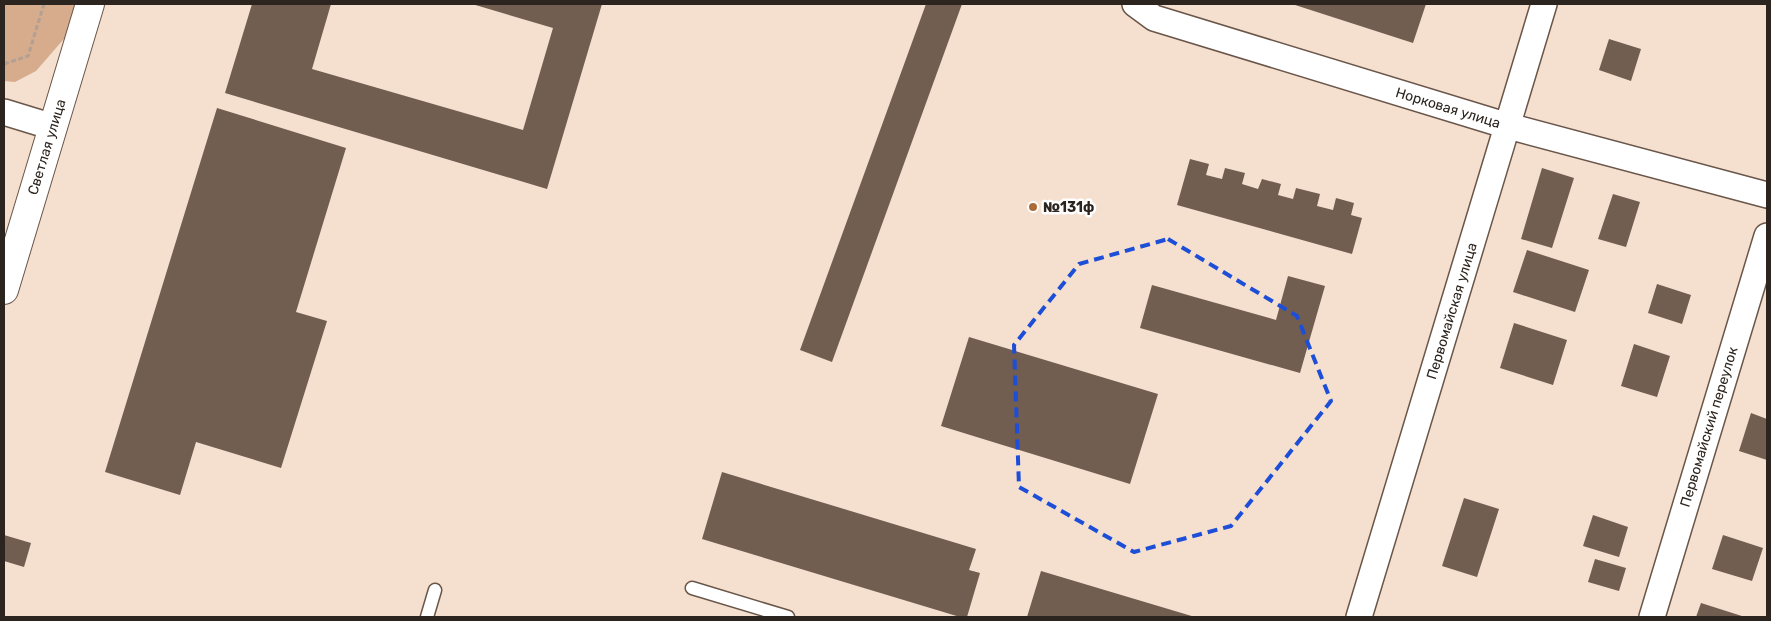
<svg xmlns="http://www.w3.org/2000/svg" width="1771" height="621" font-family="Rubik,sans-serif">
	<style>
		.green { fill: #d7ac8d }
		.building { fill: #715e50 }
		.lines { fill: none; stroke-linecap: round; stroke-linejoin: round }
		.lane-casing { stroke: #695649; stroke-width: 15 }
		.street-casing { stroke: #695649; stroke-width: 28 }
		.secondary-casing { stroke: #695649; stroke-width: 30 }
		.path { stroke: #b1a093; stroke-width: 3; stroke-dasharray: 5 2.5; stroke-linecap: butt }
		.lane { stroke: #fff; stroke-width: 12 }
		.street { stroke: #fff; stroke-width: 25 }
		.secondary { stroke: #fff; stroke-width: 28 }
		.marked { fill: none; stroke: #1d4ed8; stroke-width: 4; stroke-dasharray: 10 6; stroke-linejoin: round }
		.poi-dot { fill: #ac6a36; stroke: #fff; stroke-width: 2 }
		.labels { text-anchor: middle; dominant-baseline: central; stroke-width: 5; stroke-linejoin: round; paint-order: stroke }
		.street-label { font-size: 14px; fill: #2c241e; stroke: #fff }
		.poi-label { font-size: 14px; font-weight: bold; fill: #2c241e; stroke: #fff; text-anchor: start }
	</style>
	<rect width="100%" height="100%" fill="#f5dfcf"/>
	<path class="green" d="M 4,4 L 78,4 L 69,33 L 36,71 L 15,82 L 4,81 Z"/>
	<path class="building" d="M 252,4 L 331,4 L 312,69 L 523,130 L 553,28 L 472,4 L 602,4 L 547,189 L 225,93 Z
		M 926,4 L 962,4 L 832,362 L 800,350 Z
		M 1292,4 L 1426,4 L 1413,43 Z
		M 1609,39 L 1641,49 L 1631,81 L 1599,70 Z
		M 217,108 L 346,148 L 296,312 L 327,321 L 281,468 L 196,442 L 180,495 L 105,472 Z
		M 1190,159 L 1209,164 L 1206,175 L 1222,179 L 1225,168 L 1245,173 L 1242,184 L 1258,189 L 1262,179 L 1281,184 L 1278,195 L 1293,199 L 1296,188 L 1320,194 L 1317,206 L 1333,210 L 1336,198 L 1354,203 L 1351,215 L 1362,218 L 1352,254 L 1177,205 Z
		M 1542,168 L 1574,178 L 1552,248 L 1521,239 Z
		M 1613,194 L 1640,202 L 1626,247 L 1598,239 Z
		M 1527,250 L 1589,270 L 1575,312 L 1513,292 Z
		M 1288,276 L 1325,286 L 1300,373 L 1140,328 L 1152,285 L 1276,320 Z
		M 1657,284 L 1691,295 L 1682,324 L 1648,313 Z
		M 1514,323 L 1567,340 L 1553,385 L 1500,368 Z
		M 969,337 L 1158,394 L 1130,484 L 941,426 Z
		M 1634,344 L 1670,356 L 1657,397 L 1621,386 Z
		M 1751,413 L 1767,419 L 1767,460 L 1739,451 Z
		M 722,472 L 976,549 L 969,570 L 980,573 L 967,617 L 960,617 L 702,539 Z
		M 1464,498 L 1499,509 L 1477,577 L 1442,566 Z
		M 1593,515 L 1628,527 L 1619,557 L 1583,546 Z
		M 4,535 L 31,543 L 24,567 L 4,561 Z
		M 1723,535 L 1763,548 L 1752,581 L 1712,569 Z
		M 1595,559 L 1626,568 L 1619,591 L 1588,582 Z
		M 1041,571 L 1195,617 L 1027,617 Z
		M 1701,603 L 1745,617 L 1696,617 Z"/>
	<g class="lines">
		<defs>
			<path id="lane" d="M 692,588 L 788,617
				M 427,617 L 435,590"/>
			<path id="street" d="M 1135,4 L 1154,18 L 1508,126 L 1767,195
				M 4,112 L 53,127
				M 1359,617 L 1544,4
				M 1652,617 L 1767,236"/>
			<path id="secondary" d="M 4,290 L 90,4"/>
		</defs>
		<use href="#lane" class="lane-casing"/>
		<use href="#street" class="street-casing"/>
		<use href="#secondary" class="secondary-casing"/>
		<path class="path" d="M 4,64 L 28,56 L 44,4"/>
		<use href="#lane" class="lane"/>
		<use href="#street" class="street"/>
		<use href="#secondary" class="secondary"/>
	</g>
	<path class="marked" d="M 1168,239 L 1297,316 L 1331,401 L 1231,526 L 1134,552 L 1019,487 L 1014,345 L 1079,264 Z"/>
	<circle class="poi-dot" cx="1033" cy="207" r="5"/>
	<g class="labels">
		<g class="street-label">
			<text transform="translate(1448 108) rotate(17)">Норковая улица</text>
			<text transform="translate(47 147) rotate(-73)">Светлая улица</text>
			<text transform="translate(1452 311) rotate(-73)">Первомайская улица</text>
			<text transform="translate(1709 427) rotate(-73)">Первомайский переулок</text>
		</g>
		<g class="poi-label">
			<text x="1043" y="207">№131ф</text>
		</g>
	</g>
	<rect width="1771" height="621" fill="none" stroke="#2c241e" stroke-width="10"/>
</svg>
